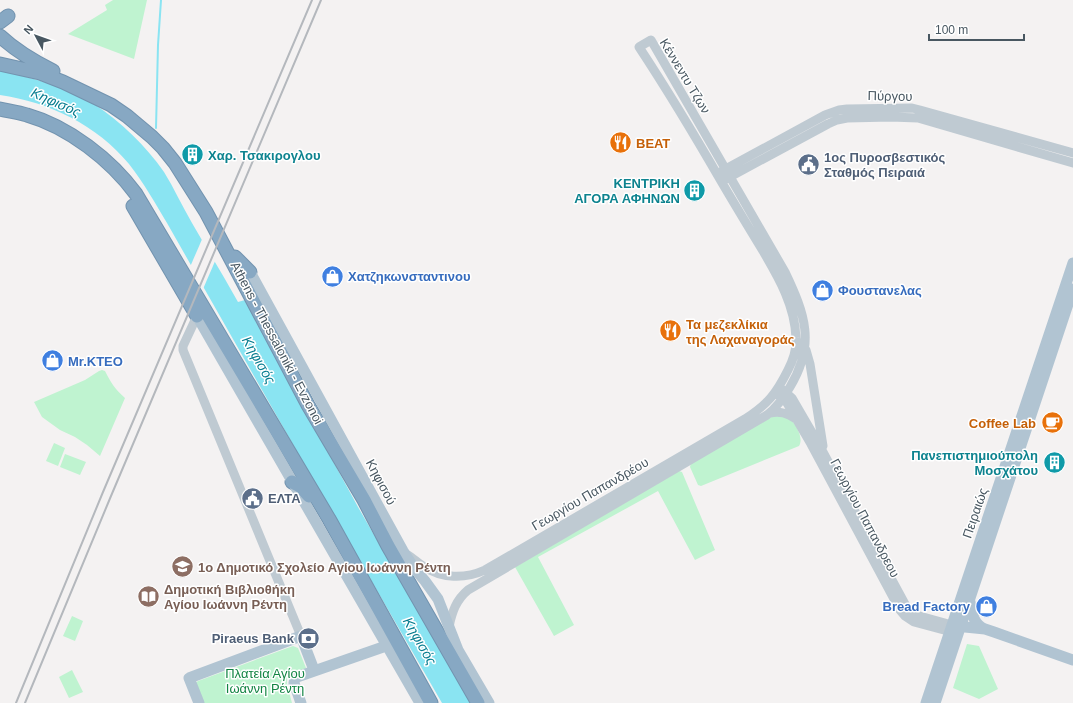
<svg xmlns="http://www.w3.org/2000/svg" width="1073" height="703" font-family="Arial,sans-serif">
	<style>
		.green { fill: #bff3d0 }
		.water { fill: #8ae4f2 }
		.pier { fill: #f4f2f2 }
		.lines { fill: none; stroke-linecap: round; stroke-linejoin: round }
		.stream { stroke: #8ae4f2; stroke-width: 2 }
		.highway-casing { stroke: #7293af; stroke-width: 15 }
		.minor { stroke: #bfcad2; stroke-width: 9 }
		.major { stroke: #b1c4d2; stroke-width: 11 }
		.highway { stroke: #87a8c3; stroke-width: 13 }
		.rail { stroke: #b4b8bd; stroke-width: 2 }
		.labels { text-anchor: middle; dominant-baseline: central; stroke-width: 3; stroke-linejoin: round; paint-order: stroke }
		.street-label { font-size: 13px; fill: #485761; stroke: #fff }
		.food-label { font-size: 13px; font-weight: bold; fill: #c56008; stroke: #fff; text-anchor: start }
		.culture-label { font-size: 13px; font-weight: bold; fill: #0d838f; stroke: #fff; text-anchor: end }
		.service-label { font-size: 13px; font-weight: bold; fill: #4e5e75; stroke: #fff; text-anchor: start }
		.shop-label { font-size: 13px; font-weight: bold; fill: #366cbe; stroke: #fff; text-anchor: start }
		.education-label { font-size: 13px; font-weight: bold; fill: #785e54; stroke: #fff; text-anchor: start }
		.park-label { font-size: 13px; fill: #128443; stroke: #fff }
		.water-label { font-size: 14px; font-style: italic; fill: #067c8f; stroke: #fff }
	</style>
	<rect width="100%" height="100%" fill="#f4f2f2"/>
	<path class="green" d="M 113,0 L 147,0 L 134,59 L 68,34 L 107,10 L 105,5 Z
		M 102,370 L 105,371 C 111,383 115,389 125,398 L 100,456 L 87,445 L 75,437 L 60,430 L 42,417 L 34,402 L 85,380 L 99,371 Z
		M 777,415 C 781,416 786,417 790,419 C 796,424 804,438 799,446 L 701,486 L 698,485 L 690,467 L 691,463 L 770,417 Z
		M 54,443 L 65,448 L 58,466 L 46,461 Z
		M 65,454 L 86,462 L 80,475 L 60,467 Z
		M 679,471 L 682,472 L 715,550 L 695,560 L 658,491 L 538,557 L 574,625 L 554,636 L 515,567 Z
		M 72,616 L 83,621 L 75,641 L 63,636 Z
		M 967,644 L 979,646 L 998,689 L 979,699 L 953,688 Z
		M 293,646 L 298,648 L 306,668 C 300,673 292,672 287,679 L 287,684 L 292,703 L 201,703 L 195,683 L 198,681 Z
		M 72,670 L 83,692 L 69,698 L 59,677 Z"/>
	<path class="water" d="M 0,71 C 33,78 65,86 94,104 C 121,122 146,146 164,172 C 174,188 182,206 192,223 C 207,249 223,275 238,302 L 245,300 L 358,507 L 471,703 L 442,703 L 320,492 L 167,223 C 155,203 144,183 129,164 C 97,125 49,102 0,95 Z"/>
	<path class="pier" d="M 203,237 L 216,259 L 203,289 L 190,267 Z"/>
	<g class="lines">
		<path class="stream" d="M 156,128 L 158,45 L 161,0"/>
		<defs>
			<path id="highway" d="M 0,22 L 8,16
				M 0,36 C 16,51 33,61 53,71
				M 0,64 L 40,73 L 63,82 L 111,105 L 127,116 L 152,137 L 163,148 L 175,163 L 206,212 L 308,405 L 364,500 L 388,546 L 478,703
				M 0,109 C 9,111 18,112 27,115 C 69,127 111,160 136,194 L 329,519 L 431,703
				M 133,206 L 197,316
				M 235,257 L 250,272
				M 292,482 L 300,486 L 309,496"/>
		</defs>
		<use href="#highway" class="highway-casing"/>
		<path class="minor" d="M 722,171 L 825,115 L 839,110 L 847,109 L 912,108 L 920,110 L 1073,153
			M 726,179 L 828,124 L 837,120 L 847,118 L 891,117 L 918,118 L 1073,163
			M 197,316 L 183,346 L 183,350 L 301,636
			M 806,350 L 810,364 L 823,446
			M 783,390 L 792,398 L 817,441 L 906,606 L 912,612 L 916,615 L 952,625
			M 778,395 L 787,403 L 811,444 L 900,610 L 905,616 L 914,622 L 955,633
			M 770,413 C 780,411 787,413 796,419
			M 408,555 C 413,558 418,563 423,566 C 442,579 465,579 485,570 L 745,419 C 768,404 776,394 788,370 C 793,360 797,348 796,338 C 795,306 779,278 763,251 C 749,228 735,205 721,181 C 695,136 668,91 639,47 L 651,40 L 785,272 C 805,314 816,344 790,387 C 784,397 776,408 767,415 L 468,590 C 456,600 452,612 449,627"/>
		<path class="major" d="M 250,272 L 403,551 L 414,568 L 425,581 L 438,599 L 458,650 L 489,703
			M 197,316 L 420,703
			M 970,602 C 972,613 973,624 985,629
			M 955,626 L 985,629 L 994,632 L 1073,660
			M 199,703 L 189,678 L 301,636 L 314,670
			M 301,703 L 294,683 L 295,678 L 297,677 L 386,646
			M 926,703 L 1073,263
			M 935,703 L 1073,289"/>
		<use href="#highway" class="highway"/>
		<path class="rail" d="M 16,703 L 103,492 L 312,0
			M 25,703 L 111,496 L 321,0"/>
	</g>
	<defs>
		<symbol id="restaurant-disc" viewBox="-11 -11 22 22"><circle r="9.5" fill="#e8710a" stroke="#fff"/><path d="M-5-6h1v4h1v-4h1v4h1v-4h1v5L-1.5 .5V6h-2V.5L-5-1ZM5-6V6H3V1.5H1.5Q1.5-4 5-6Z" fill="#fff"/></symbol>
		<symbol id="building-disc" viewBox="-11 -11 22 22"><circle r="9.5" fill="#0f9aa8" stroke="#fff"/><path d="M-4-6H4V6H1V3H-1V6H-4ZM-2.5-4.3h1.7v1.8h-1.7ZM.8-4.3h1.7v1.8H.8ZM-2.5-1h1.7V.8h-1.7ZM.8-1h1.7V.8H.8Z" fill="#fff"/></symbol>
		<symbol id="civic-disc" viewBox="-11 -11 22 22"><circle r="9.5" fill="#5c6f8a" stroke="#fff"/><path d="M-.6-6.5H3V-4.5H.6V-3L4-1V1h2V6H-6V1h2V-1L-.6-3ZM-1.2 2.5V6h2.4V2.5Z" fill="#fff"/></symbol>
		<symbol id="shop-disc" viewBox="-11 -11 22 22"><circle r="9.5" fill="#3f7fe0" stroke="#fff"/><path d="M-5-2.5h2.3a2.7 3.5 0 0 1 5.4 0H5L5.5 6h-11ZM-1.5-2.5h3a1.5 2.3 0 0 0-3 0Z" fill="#fff"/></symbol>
		<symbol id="cafe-disc" viewBox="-11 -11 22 22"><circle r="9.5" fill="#e8710a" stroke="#fff"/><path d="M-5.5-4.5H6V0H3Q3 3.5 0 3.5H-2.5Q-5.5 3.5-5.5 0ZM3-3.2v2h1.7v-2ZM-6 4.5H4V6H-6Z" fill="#fff"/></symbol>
		<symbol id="school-disc" viewBox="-11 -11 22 22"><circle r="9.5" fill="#8d6e63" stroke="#fff"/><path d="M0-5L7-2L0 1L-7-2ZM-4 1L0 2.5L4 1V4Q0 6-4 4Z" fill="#fff"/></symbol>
		<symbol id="library-disc" viewBox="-11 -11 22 22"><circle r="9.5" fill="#8d6e63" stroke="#fff"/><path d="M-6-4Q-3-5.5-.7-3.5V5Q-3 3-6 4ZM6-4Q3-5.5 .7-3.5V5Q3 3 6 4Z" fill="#fff"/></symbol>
		<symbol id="bank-disc" viewBox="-11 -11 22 22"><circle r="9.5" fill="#5c6f8a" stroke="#fff"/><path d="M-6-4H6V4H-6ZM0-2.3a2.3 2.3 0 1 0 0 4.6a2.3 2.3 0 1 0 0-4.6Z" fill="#fff"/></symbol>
	</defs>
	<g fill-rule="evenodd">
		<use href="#restaurant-disc" x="608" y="130" width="25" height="25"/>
		<use href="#building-disc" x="180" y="142" width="25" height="25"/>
		<use href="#civic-disc" x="796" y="152" width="25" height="25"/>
		<use href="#building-disc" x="682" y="178" width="25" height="25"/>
		<use href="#shop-disc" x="320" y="264" width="25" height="25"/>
		<use href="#shop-disc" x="810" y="278" width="25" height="25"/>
		<use href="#restaurant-disc" x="658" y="318" width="25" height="25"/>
		<use href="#shop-disc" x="40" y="348" width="25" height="25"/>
		<use href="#cafe-disc" x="1040" y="410" width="25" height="25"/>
		<use href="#building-disc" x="1042" y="450" width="25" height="25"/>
		<use href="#civic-disc" x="240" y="486" width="25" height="25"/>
		<use href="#school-disc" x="170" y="554" width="25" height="25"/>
		<use href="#library-disc" x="136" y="584" width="25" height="25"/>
		<use href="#shop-disc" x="974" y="594" width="25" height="25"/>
		<use href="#bank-disc" x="296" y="626" width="25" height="25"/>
	</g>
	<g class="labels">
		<g class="street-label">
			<text transform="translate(685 76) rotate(59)">Κέννεντυ Τζων</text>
			<text transform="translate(890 96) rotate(1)">Πύργου</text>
			<text transform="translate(277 343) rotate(62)">Athens - Thessaloniki - Evzonoi</text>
			<text transform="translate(381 482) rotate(62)">Κηφισού</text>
			<text transform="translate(590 494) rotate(-30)">Γεωργίου Παπανδρέου</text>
			<text transform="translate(975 513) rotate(-71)">Πειραιώς</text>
			<text transform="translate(865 518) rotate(62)">Γεωργίου Παπανδρεου</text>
		</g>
		<g class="food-label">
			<text x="636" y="143">ΒΕΑΤ</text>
			<text x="686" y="324">Τα μεζεκλίκια<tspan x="686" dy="15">της Λαχαναγοράς</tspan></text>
			<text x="1036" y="423" text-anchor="end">Coffee Lab</text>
		</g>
		<g class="culture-label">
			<text x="208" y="155" text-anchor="start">Χαρ. Τσακιρογλου</text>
			<text x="680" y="183">ΚΕΝΤΡΙΚΗ<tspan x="680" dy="15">ΑΓΟΡΑ ΑΦΗΝΩΝ</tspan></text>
			<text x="1038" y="455">Πανεπιστημιούπολη<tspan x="1038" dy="15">Μοσχάτου</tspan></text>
		</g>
		<g class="service-label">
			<text x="824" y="157">1ος Πυροσβεστικός<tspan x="824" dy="15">Σταθμός Πειραιά</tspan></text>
			<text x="268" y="498">ΕΛΤΑ</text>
			<text x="294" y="638" text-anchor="end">Piraeus Bank</text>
		</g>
		<g class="shop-label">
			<text x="348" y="276">Χατζηκωνσταντινου</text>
			<text x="838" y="290">Φουστανελας</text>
			<text x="68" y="361">Mr.KTEO</text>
			<text x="970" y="606" text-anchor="end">Bread Factory</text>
		</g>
		<g class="education-label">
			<text x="198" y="567">1ο Δημοτικό Σχολείο Αγίου Ιωάννη Ρέντη</text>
			<text x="164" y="589">Δημοτική Βιβλιοθήκη<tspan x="164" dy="15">Αγίου Ιωάννη Ρέντη</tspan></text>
		</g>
		<g class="park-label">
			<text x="265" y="673">Πλατεία Αγίου<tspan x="265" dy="15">Ιωάννη Ρέντη</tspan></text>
		</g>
		<g class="water-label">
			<text transform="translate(56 102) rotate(24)">Κηφισός</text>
			<text transform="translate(259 360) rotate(60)">Κηφισός</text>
			<text transform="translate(420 641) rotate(60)">Κηφισός</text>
		</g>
	</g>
	<g transform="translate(36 36) rotate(311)" stroke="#ffffff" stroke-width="3" paint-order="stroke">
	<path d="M0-3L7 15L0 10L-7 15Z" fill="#485761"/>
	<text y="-6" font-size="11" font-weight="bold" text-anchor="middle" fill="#485761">N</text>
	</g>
	<path d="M929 34v6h95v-6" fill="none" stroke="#485761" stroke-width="2"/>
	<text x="935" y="34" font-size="12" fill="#485761" stroke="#ffffff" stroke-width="3" paint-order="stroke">100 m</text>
</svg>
